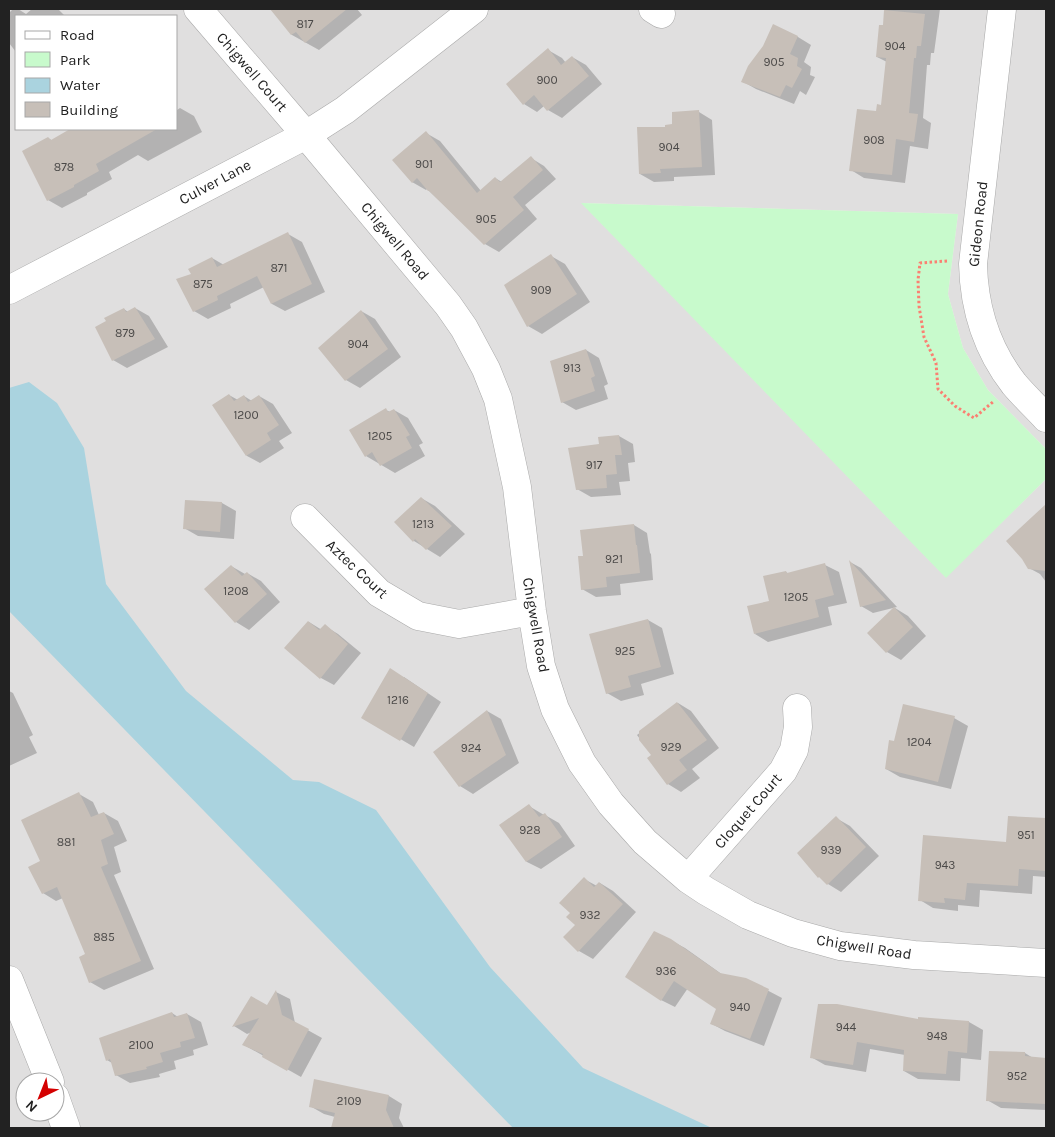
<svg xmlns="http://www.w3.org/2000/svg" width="1055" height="1137" font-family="Karla,sans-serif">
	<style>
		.residential { fill: #e0dfdf; fill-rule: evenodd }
		.park { fill: #c8facc }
		.water { fill: #aad3df }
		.shadow { fill: #0003 }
		.building { fill: #c7bfb8 }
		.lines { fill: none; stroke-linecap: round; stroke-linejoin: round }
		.minor-casing { stroke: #a9a9a9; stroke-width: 29 }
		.path { stroke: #fa8072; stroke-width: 3; stroke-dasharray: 2.5 2.5; stroke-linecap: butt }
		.minor { stroke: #fff; stroke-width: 28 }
		.labels { text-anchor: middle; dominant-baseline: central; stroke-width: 5; stroke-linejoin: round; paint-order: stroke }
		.number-label { font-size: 12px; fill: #4b4948 }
		.street-label { font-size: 15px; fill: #222; stroke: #fff }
	</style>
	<rect width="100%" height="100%" fill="#f2efe9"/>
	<path class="residential" d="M 9,9 L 1046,9 L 1046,449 L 988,390 L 963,348 L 948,294 L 958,214 L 582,203 L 946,577 L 1046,479 L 1046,1128 L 9,1128 ZM 16,16 L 176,16 L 176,129 L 16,129 ZM 25,1082 L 55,1082 L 55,1112 L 25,1112 Z"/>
	<path class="park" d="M 581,203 L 958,214 L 948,294 L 963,348 L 988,390 L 1046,449 L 1046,479 L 946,578 Z"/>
	<path class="water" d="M 29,382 L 57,403 L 84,448 L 106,584 L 186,691 L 293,780 L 319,782 L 376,810 L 490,967 L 583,1068 L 712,1128 L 513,1128 L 9,611 L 9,388 Z"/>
	<path class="shadow" d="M 13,9 L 18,9 L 26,14 L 32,9 L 58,9 L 65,16 L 16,16 L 16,52 L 9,43 L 9,13 Z
		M 286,9 L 357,9 L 362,15 L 319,50 L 292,35 L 277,16 Z
		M 885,9 L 940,9 L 934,53 L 931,53 L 930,65 L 927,65 L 923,118 L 931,123 L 928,149 L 910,146 L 905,183 L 864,178 L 851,170 L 877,113 L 882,106 L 887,62 L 877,57 L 884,27 Z
		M 773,26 L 798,37 L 811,45 L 804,62 L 811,67 L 810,75 L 815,77 L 806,95 L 800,91 L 794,104 L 756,89 L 742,81 L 764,46 Z
		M 548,50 L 562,58 L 566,63 L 572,57 L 586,65 L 602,84 L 562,118 L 548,110 L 544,106 L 537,112 L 524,104 Z
		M 176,108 L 177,110 L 180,108 L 194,116 L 202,132 L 148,161 L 138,155 L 109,172 L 112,179 L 87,193 L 87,195 L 62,208 L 48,200 L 48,138 L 53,141 L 76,133 L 85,129 L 102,129 L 108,132 L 115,129 L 176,129 Z
		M 699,112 L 712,120 L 715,175 L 674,177 L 674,181 L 654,182 L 640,174 L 666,128 L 674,126 Z
		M 426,133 L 440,141 L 481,191 L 495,178 L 502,182 L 531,158 L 544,166 L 556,179 L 525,205 L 537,219 L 499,252 L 485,244 L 427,189 L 426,190 L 412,182 Z
		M 288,234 L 302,242 L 325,292 L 285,311 L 272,304 L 264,287 L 230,304 L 231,308 L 208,319 L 194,311 L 192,275 L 212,258 L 224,265 Z
		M 551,256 L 565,264 L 590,302 L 542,334 L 528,326 Z
		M 135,308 L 149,316 L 168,347 L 127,368 L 113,360 L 124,309 L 128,312 Z
		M 361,311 L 375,319 L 401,357 L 360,388 L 346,380 L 320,348 Z
		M 586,350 L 599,358 L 608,384 L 604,386 L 608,399 L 576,410 L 562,402 Z
		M 229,395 L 238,400 L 244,396 L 252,401 L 259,396 L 273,404 L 292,433 L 279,441 L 284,448 L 260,463 L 247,456 Z
		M 386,410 L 390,412 L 394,410 L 408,418 L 423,443 L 419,445 L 425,456 L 395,473 L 366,456 Z
		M 619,436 L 633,444 L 635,462 L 628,463 L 630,481 L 619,482 L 621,495 L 591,497 L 577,489 L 600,445 L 599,438 Z
		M 421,498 L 435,506 L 465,534 L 440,557 L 414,541 L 396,522 Z
		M 186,501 L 222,503 L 236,511 L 234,539 L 198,536 L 184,528 Z
		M 1039,512 L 1046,516 L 1046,582 L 1040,574 L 1029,568 Z
		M 634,525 L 647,533 L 650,553 L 651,554 L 653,580 L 620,584 L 621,595 L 596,597 L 582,589 L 584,557 Z
		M 850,562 L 861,568 L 897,607 L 873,613 L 861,606 Z
		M 825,565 L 839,572 L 847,603 L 828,607 L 832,625 L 768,642 L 755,634 L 786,572 L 789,574 Z
		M 231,566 L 245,574 L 247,573 L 261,581 L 280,602 L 249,630 L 236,622 Z
		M 895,608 L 908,616 L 926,636 L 901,660 L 887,652 L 868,633 Z
		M 648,620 L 662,628 L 674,674 L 641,684 L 644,695 L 621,701 L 607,693 Z
		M 309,622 L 322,630 L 325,626 L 338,634 L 361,653 L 334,685 L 321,678 Z
		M 404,677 L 441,702 L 414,747 L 363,717 Z
		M 9,691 L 13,693 L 33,735 L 29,737 L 37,753 L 9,766 Z
		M 678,703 L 691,711 L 719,748 L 692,769 L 700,778 L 681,792 L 668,784 L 652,755 L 637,735 Z
		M 487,711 L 501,719 L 519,763 L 473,794 L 460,786 L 435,753 Z
		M 954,718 L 968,726 L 951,789 L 900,777 L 886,769 Z
		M 79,794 L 93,802 L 99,815 L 104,813 L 118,821 L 127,841 L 114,847 L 121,872 L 114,875 L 154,969 L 104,990 L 90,982 L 87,955 L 63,898 L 56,901 L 43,893 L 41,861 Z
		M 529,806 L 544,815 L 545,815 L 559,823 L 575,846 L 541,869 L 527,862 L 501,825 Z
		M 1009,817 L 1046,820 L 1046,877 L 1033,876 L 1032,894 L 980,890 L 979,907 L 958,905 L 958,911 L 933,908 L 920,900 L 1007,843 Z
		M 836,818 L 850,826 L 879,856 L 841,892 L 828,884 Z
		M 584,879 L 597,886 L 600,883 L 613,891 L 636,912 L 593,959 L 579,951 L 564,937 L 577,925 Z
		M 670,940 L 685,948 L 723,975 L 746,979 L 782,998 L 764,1046 L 725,1031 L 712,1024 L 718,1008 L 688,988 L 675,1007 L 661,1000 Z
		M 276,992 L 290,999 L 295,1023 L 322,1038 L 301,1077 L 244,1045 L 252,1032 L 247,1034 L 234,1026 L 267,1007 Z
		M 172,1013 L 178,1017 L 187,1014 L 201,1022 L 208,1045 L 193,1050 L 194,1055 L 174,1061 L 176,1069 L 159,1074 L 160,1077 L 130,1083 L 116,1075 L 112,1063 L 107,1060 Z
		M 919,1018 L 969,1022 L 983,1030 L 981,1060 L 961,1058 L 960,1081 L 918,1079 L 904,1071 L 905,1055 L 870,1049 L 866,1072 L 825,1065 L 811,1057 L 919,1021 Z
		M 1025,1053 L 1033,1058 L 1046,1059 L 1046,1110 L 1001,1108 L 987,1100 Z
		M 389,1096 L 402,1104 L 399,1118 L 404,1128 L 332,1128 L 335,1117 L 324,1114 L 310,1106 Z"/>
	<path class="building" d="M 270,9 L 347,9 L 305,43 L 296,32 L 291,35 Z
		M 884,10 L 925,14 L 921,46 L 917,46 L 916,58 L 914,58 L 909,113 L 918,114 L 914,142 L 896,139 L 892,175 L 849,171 L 857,109 L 876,111 L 877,104 L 881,105 L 886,58 L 876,57 L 879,25 L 883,25 Z
		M 773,24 L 798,36 L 790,54 L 798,58 L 797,66 L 802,69 L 792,88 L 786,85 L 780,97 L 741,82 L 748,66 L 763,46 Z
		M 548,48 L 561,65 L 572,56 L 589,76 L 547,111 L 534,95 L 523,105 L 506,84 Z
		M 699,110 L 702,167 L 660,169 L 661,173 L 639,174 L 637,127 L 665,127 L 665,125 L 672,124 L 672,112 Z
		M 70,129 L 157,129 L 96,164 L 99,171 L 74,185 L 74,187 L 47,201 L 22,151 L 48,137 L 51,140 Z
		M 426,131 L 477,193 L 495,177 L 500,182 L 531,156 L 543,170 L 513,197 L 524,210 L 484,245 L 429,191 L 428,191 L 417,178 L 412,183 L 392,160 Z
		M 288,232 L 312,284 L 271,304 L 257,276 L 217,296 L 218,300 L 193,312 L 176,279 L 191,274 L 188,269 L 212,257 L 217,267 Z
		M 551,254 L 577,294 L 527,327 L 504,285 Z
		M 135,307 L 155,339 L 112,361 L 95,327 L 106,321 L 104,318 L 124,308 L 126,312 Z
		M 361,310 L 388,349 L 345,381 L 318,348 Z
		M 586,349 L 595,376 L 591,378 L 595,391 L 561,403 L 550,361 Z
		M 229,394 L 234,401 L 244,395 L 248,402 L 259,395 L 279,425 L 267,433 L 271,440 L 246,456 L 212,405 Z
		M 386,408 L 388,412 L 394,409 L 410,435 L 406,437 L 412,448 L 380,466 L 372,452 L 365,457 L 349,430 Z
		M 619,435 L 622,455 L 615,455 L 617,474 L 606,475 L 607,488 L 576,490 L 568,448 L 599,444 L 598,437 Z
		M 421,497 L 452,526 L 426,550 L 415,539 L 413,542 L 394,522 Z
		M 185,500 L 222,502 L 220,532 L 183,529 Z
		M 1046,504 L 1046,571 L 1028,569 L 1022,559 L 1006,541 Z
		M 634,524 L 636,545 L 637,545 L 640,573 L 606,577 L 607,587 L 581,590 L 578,556 L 583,556 L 580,530 Z
		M 849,560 L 886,600 L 860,607 Z
		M 825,563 L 834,595 L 815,600 L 819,617 L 754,634 L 747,606 L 769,601 L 763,576 L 786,571 L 787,573 Z
		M 231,565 L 242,576 L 247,572 L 267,594 L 235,623 L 204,589 Z
		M 894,607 L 913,627 L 886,653 L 867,633 Z
		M 648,619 L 661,667 L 628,676 L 631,687 L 606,694 L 589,634 Z
		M 308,621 L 319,630 L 325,624 L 348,644 L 320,679 L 284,648 Z
		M 390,668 L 428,693 L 400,741 L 361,718 Z
		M 677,702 L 707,740 L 679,760 L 687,770 L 667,785 L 647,758 L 651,755 L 639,740 L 639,731 Z
		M 903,704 L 955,716 L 938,782 L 885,769 L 889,740 L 894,741 Z
		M 487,710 L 506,755 L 459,787 L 433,752 Z
		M 79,792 L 91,817 L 104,812 L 114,834 L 101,840 L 108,864 L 101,867 L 141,961 L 89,983 L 79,957 L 85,954 L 57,887 L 42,894 L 28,867 L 40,861 L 21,820 Z
		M 529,804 L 539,817 L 545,813 L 562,837 L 526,862 L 499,825 Z
		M 836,816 L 866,847 L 827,885 L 819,877 L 818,878 L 797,853 Z
		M 1008,816 L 1046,818 L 1046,871 L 1019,869 L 1018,886 L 967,883 L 965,900 L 944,898 L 945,903 L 918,901 L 923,835 L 1006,842 Z
		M 584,877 L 594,887 L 599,882 L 623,904 L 578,952 L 563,937 L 575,925 L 566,917 L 570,913 L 559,903 Z
		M 654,931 L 671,939 L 720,973 L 746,978 L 769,989 L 750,1039 L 710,1024 L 716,1009 L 674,981 L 661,1001 L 625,977 Z
		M 276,990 L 282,1015 L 309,1029 L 287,1071 L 262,1057 L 263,1054 L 242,1045 L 259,1018 L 232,1027 L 251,996 L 267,1005 Z
		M 818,1004 L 837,1004 L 918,1019 L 918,1017 L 969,1021 L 967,1053 L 948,1051 L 946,1074 L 903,1071 L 904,1050 L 857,1042 L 853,1065 L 810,1058 Z
		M 172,1012 L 174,1017 L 187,1013 L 195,1038 L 180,1042 L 181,1047 L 160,1053 L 163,1062 L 146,1067 L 147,1069 L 115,1076 L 110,1059 L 106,1061 L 99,1038 Z
		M 989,1051 L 1025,1052 L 1025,1056 L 1046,1058 L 1045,1104 L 986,1101 Z
		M 314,1079 L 389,1095 L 386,1110 L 394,1128 L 331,1128 L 335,1113 L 309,1107 Z"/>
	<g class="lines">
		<defs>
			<path id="minor" d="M 198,9 L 306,135 L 448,305 L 464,328 L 486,369 L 498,399 L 517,487 L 532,611 L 541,666 L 555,709 L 582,763 L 611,804 L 645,842 L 688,879 L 706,891 L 748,915 L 793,933 L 840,946 L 914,955 L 1046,963
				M 653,9 L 661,14
				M 1002,9 L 973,264 C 974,309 986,348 1014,384 C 1024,396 1036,407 1046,418
				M 9,290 L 306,135 L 345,110 L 474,9
				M 305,518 L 379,593 L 418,616 L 459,624 L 532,611
				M 688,879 L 783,771 L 794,750 L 798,727 L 797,708
				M 9,980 L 50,1082
				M 55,1097 L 66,1128"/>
		</defs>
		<use href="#minor" class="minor-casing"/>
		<path class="path" d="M 947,261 L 920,263 L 918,280 L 919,306 L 924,337 L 936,363 L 938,389 L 955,406 L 974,418 L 994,401"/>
		<use href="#minor" class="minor"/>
	</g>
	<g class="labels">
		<g class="number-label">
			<text x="305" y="24">817</text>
			<text x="895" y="46">904</text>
			<text x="774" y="62">905</text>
			<text x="547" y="80">900</text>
			<text x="874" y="140">908</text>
			<text x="669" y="147">904</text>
			<text x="424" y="164">901</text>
			<text x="64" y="167">878</text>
			<text x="486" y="219">905</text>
			<text x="279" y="268">871</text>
			<text x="203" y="284">875</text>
			<text x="541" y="290">909</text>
			<text x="125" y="333">879</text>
			<text x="358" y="344">904</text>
			<text x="572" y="368">913</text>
			<text x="246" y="415">1200</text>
			<text x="380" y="436">1205</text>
			<text x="594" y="465">917</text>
			<text x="423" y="524">1213</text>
			<text x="614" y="559">921</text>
			<text x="236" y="591">1208</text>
			<text x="796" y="597">1205</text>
			<text x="625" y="651">925</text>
			<text x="398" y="700">1216</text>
			<text x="919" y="742">1204</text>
			<text x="671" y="747">929</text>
			<text x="471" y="748">924</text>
			<text x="530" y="830">928</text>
			<text x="1026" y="835">951</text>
			<text x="66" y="842">881</text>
			<text x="831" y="850">939</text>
			<text x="945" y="865">943</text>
			<text x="590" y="915">932</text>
			<text x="104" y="937">885</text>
			<text x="666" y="971">936</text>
			<text x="740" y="1007">940</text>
			<text x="846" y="1027">944</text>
			<text x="937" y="1036">948</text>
			<text x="141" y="1045">2100</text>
			<text x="1017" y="1076">952</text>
			<text x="349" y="1101">2109</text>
		</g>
		<g class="street-label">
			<text transform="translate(252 72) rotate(49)">Chigwell Court</text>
			<text transform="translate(215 182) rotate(-28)">Culver Lane</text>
			<text transform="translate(978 224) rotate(-84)">Gideon Road</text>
			<text transform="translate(395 241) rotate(50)">Chigwell Road</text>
			<text transform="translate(357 569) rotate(43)">Aztec Court</text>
			<text transform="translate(536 625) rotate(80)">Chigwell Road</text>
			<text transform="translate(748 811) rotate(-49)">Cloquet Court</text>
			<text transform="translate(864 947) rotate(9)">Chigwell Road</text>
		</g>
	</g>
	<rect width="1055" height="1137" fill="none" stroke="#222222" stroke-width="20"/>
	<rect x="15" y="15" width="162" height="115" fill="#ffffff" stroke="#a7a7a7"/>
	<rect x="25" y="31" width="25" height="8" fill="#ffffff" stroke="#a7a7a7"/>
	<text x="60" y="40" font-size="15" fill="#222222">Road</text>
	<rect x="25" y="52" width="25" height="15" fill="#c8facc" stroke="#a7a7a7"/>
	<text x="60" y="65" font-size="15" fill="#222222">Park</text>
	<rect x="25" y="78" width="25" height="15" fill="#aad3df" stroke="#a7a7a7"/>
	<text x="60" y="90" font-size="15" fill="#222222">Water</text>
	<rect x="25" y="102" width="25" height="15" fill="#c7bfb8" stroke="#a7a7a7"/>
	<text x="60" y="115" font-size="15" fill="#222222">Building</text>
	<g transform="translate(40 1097) rotate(223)"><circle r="24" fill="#ffffff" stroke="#a7a7a7"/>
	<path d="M0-4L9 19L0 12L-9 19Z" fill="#d40000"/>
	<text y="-8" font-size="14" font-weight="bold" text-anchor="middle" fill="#222222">N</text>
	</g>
</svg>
